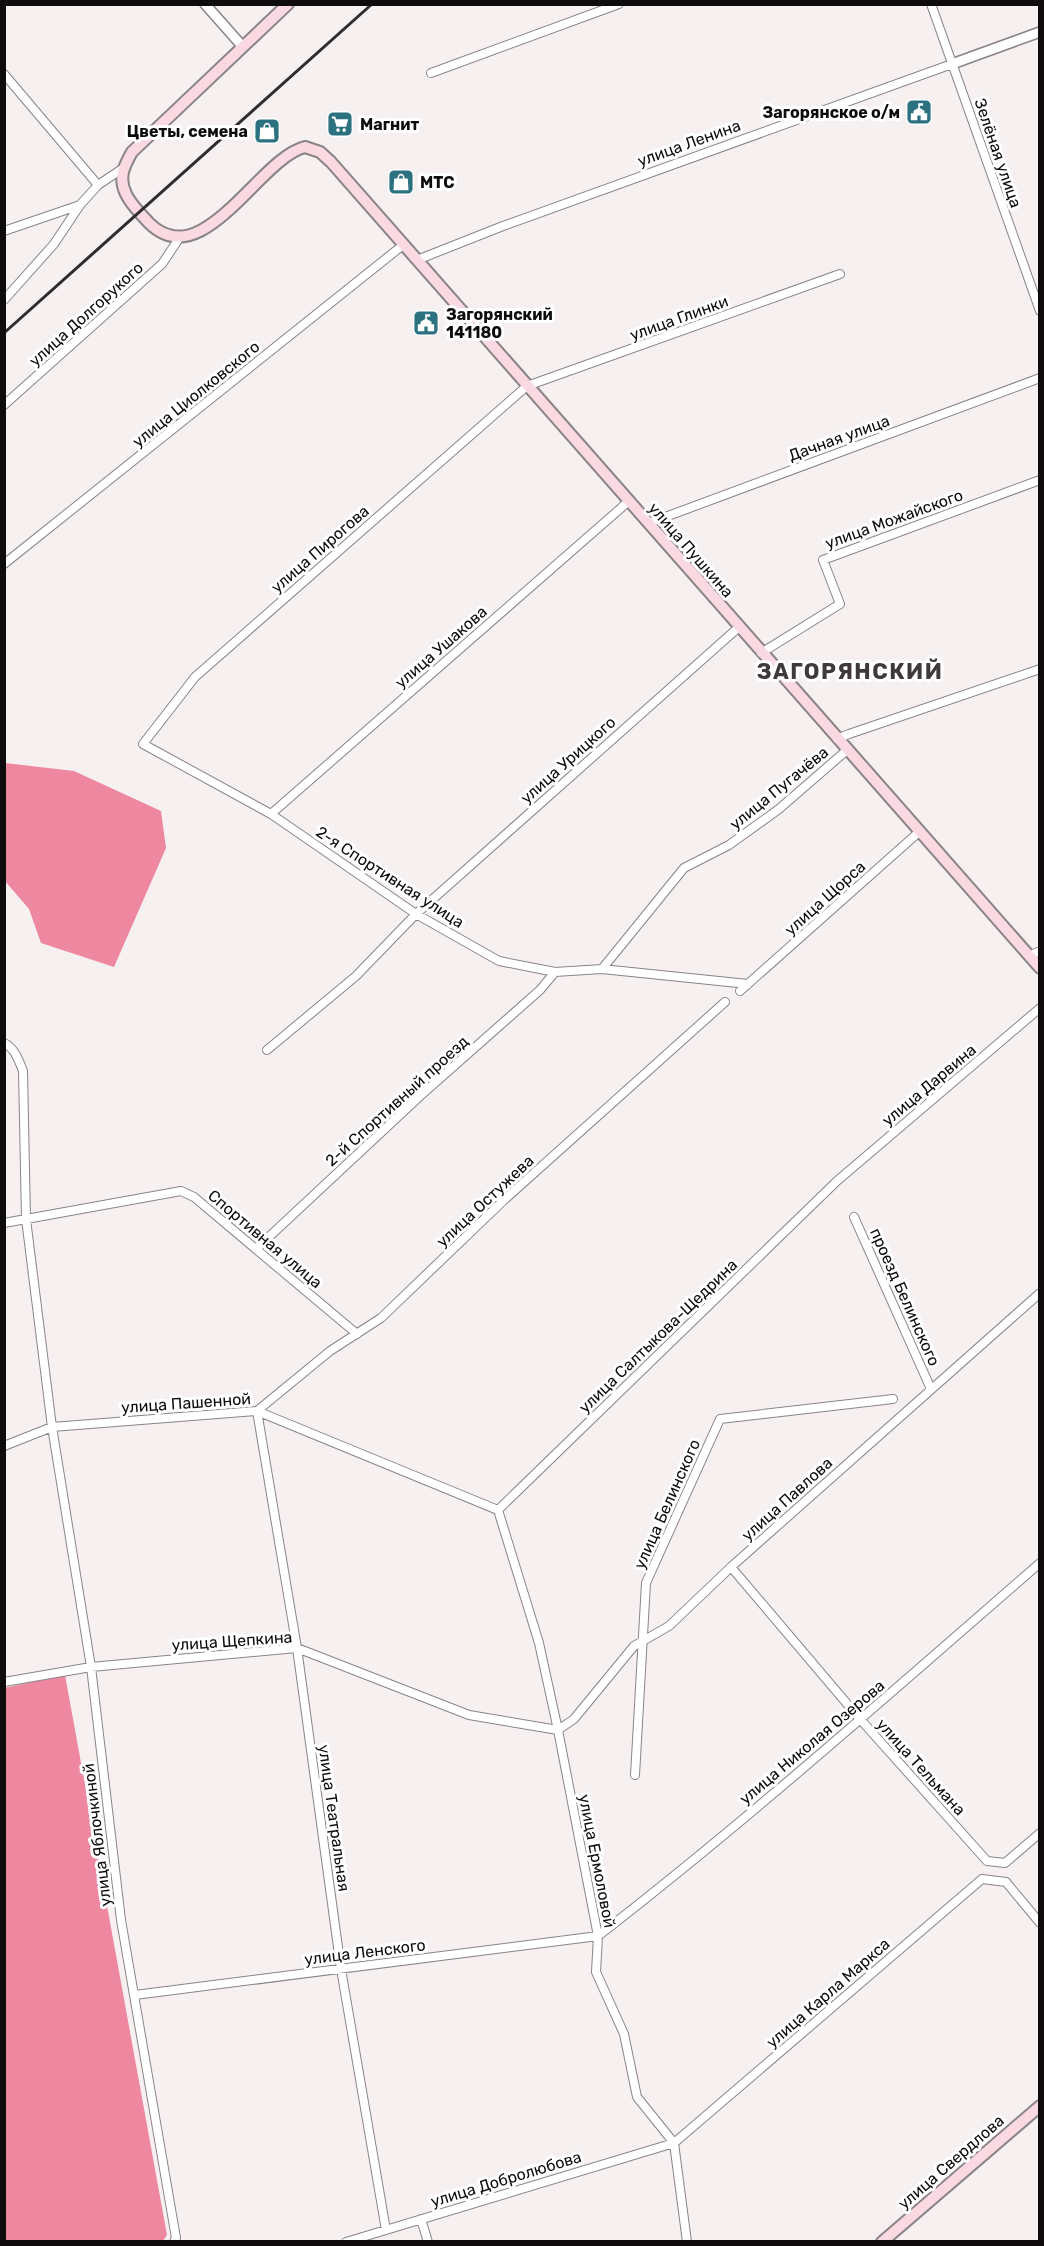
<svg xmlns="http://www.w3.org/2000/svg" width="1044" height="2246" font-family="Rubik,sans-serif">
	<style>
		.forest { fill: #ee87a0 }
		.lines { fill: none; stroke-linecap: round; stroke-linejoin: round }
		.minor-casing { stroke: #8a8485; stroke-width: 10 }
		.tertiary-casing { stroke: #8a8485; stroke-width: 12 }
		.secondary-casing { stroke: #8a8485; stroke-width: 14 }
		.minor { stroke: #fff; stroke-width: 8 }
		.tertiary { stroke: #fff; stroke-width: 9 }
		.secondary { stroke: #fbd9e2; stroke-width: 10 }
		.rail { stroke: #2e2c2d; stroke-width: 3 }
		.labels { text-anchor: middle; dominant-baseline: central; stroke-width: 6; stroke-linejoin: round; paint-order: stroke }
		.poi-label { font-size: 16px; font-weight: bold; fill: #0d0b0c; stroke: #fff; text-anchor: start }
		.street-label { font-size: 16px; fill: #0d0b0c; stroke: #fff }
		.district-label { font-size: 22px; font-weight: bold; letter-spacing: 1.5px; fill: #3f393a; stroke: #fff }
	</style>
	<rect width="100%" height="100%" fill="#f7f0f1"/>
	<path class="forest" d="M 5,763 L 74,771 L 161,811 L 166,848 L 114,967 L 41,943 L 29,909 L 5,881 Z
		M 65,1675 L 167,2235 L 163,2241 L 5,2241 L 4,1688 Z"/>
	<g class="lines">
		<defs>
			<path id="minor" d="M 931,4 L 1040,311
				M 431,73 L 619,4
				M 4,74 L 98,185
				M 4,231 L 80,205 L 98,185 L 122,169
				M 417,260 L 503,226 L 952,64
				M 4,300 L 54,244 L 80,205
				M 4,405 L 162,264 L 180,237
				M 649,523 L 1040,378
				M 4,564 L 403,245
				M 761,653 L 840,604 L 823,560 L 1040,480
				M 837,739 L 849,734 L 1040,669
				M 271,814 L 629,501
				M 1029,956 L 1040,951
				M 602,969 L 684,868 L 729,845 L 779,809 L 847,750
				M 748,984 L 602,969 L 555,972 L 499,961 L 416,914 L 271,814 L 143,744 L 195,677 L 527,386 L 840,274
				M 740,991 L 919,832
				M 4,1043 C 15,1048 19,1061 23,1071 L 26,1219 L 52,1427 L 91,1667 L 121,1920 L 176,2238 L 174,2242
				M 267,1050 L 356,976 L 416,914 L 739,627
				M 854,1217 L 931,1389
				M 4,1223 L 181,1191 L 194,1197 L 357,1334
				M 257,1248 L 420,1096 L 540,990 L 555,972
				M 4,1446 L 52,1427 L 257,1411 L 498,1510
				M 498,1510 L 539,1643 L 558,1730 L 598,1936 L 596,1972 L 624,2034 L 637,2097 L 674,2143 L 687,2242
				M 498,1510 L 837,1181 L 1040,1008
				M 731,1567 L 860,1719 L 987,1861 L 1005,1863 L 1040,1833
				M 4,1682 L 91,1667 L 297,1648 L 469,1715 L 558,1730
				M 558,1730 L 574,1719 L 634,1646 L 669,1626 L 731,1567 L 1040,1293
				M 635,1775 L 646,1583 L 720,1419 L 893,1399
				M 135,1995 L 598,1936 C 750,1818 894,1690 1040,1563
				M 421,2219 L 428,2242
				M 386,2230 L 341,1969 L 297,1648 L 257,1411 L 330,1351 L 381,1318 L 504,1200 L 725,1002
				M 346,2242 L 674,2143 L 982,1879 L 1006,1882 L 1040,1923"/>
			<path id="tertiary" d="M 205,4 L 243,47
				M 952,64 L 1040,32"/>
			<path id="secondary" d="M 288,4 L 132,152 C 124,166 118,178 126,194 C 131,205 141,214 149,223 C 203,276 259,158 305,147 L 320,152 L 331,162 L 1040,968
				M 882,2242 L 1040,2106"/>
		</defs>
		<use href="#minor" class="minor-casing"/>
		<use href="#tertiary" class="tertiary-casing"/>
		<use href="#secondary" class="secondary-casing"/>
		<use href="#minor" class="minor"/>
		<use href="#tertiary" class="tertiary"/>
		<use href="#secondary" class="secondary"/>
		<path class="rail" d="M 4,333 L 372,4"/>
	</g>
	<defs>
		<symbol id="civic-square" viewBox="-11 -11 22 22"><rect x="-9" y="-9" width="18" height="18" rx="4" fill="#2c7180" stroke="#fff"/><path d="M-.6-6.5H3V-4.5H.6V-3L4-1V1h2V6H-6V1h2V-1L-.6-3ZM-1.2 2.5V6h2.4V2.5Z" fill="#fff"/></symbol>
		<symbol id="supermarket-square" viewBox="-11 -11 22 22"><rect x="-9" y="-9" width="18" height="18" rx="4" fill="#2c7180" stroke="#fff"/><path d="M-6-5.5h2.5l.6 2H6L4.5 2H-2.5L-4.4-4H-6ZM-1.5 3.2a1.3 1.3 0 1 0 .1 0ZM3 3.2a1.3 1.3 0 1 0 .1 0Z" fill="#fff"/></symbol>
		<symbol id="shop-square" viewBox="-11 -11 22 22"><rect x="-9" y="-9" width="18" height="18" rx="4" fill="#2c7180" stroke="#fff"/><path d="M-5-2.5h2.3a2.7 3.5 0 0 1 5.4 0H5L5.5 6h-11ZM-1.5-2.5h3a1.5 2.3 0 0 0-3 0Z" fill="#fff"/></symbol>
	</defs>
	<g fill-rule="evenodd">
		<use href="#civic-square" x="904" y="97" width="30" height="30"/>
		<use href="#supermarket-square" x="325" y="109" width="30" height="30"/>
		<use href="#shop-square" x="252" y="116" width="30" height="30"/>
		<use href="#shop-square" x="386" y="167" width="30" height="30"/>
		<use href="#civic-square" x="411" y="308" width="30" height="30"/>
	</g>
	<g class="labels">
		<g class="poi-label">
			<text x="900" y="112" text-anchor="end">Загорянское о/м</text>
			<text x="360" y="124">Магнит</text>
			<text x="248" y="131" text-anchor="end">Цветы, семена</text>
			<text x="420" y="182">МТС</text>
			<text x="446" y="314">Загорянский<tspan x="446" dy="18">141180</tspan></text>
		</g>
		<g class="street-label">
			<text transform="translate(689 143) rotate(-20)">улица Ленина</text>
			<text transform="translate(998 153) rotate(71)">Зелёная улица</text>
			<text transform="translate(86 314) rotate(-42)">улица Долгорукого</text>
			<text transform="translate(679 318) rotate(-20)">улица Глинки</text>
			<text transform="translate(196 394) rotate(-39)">улица Циолковского</text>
			<text transform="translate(839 438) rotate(-20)">Дачная улица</text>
			<text transform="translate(894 519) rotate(-20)">улица Можайского</text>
			<text transform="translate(320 549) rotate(-41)">улица Пирогова</text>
			<text transform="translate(691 550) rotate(49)">улица Пушкина</text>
			<text transform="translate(441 647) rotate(-41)">улица Ушакова</text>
			<text transform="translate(568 760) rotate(-42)">улица Урицкого</text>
			<text transform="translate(779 788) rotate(-39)">улица Пугачёва</text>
			<text transform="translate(390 877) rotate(33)">2-я Спортивная улица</text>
			<text transform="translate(825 898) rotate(-42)">улица Щорса</text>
			<text transform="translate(929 1085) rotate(-40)">улица Дарвина</text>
			<text transform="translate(397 1101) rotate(-42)">2-й Спортивный проезд</text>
			<text transform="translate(485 1201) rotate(-43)">улица Остужева</text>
			<text transform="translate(265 1239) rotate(40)">Спортивная улица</text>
			<text transform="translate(905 1297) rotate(66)">проезд Белинского</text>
			<text transform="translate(658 1336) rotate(-44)">улица Салтыкова-Щедрина</text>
			<text transform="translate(186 1403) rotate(-4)">улица Пашенной</text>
			<text transform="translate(787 1499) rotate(-42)">улица Павлова</text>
			<text transform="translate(667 1504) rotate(-66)">улица Белинского</text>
			<text transform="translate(232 1641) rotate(-4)">улица Щепкина</text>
			<text transform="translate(812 1742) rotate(-40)">улица Николая Озерова</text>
			<text transform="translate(921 1767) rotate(48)">улица Тельмана</text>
			<text transform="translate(334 1818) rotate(82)">улица Театральная</text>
			<text transform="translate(97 1835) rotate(-97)">улица Яблочкиной</text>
			<text transform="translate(597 1861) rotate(79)">улица Ермоловой</text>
			<text transform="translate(365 1952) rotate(-7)">улица Ленского</text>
			<text transform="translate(828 1993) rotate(-41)">улица Карла Маркса</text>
			<text transform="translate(951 2162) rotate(-41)">улица Свердлова</text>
			<text transform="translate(506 2179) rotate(-17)">улица Добролюбова</text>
		</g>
		<g class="district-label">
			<text x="850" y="671">ЗАГОРЯНСКИЙ</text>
		</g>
	</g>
	<rect width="1044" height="2246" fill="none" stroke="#0d0b0c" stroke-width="12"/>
</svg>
